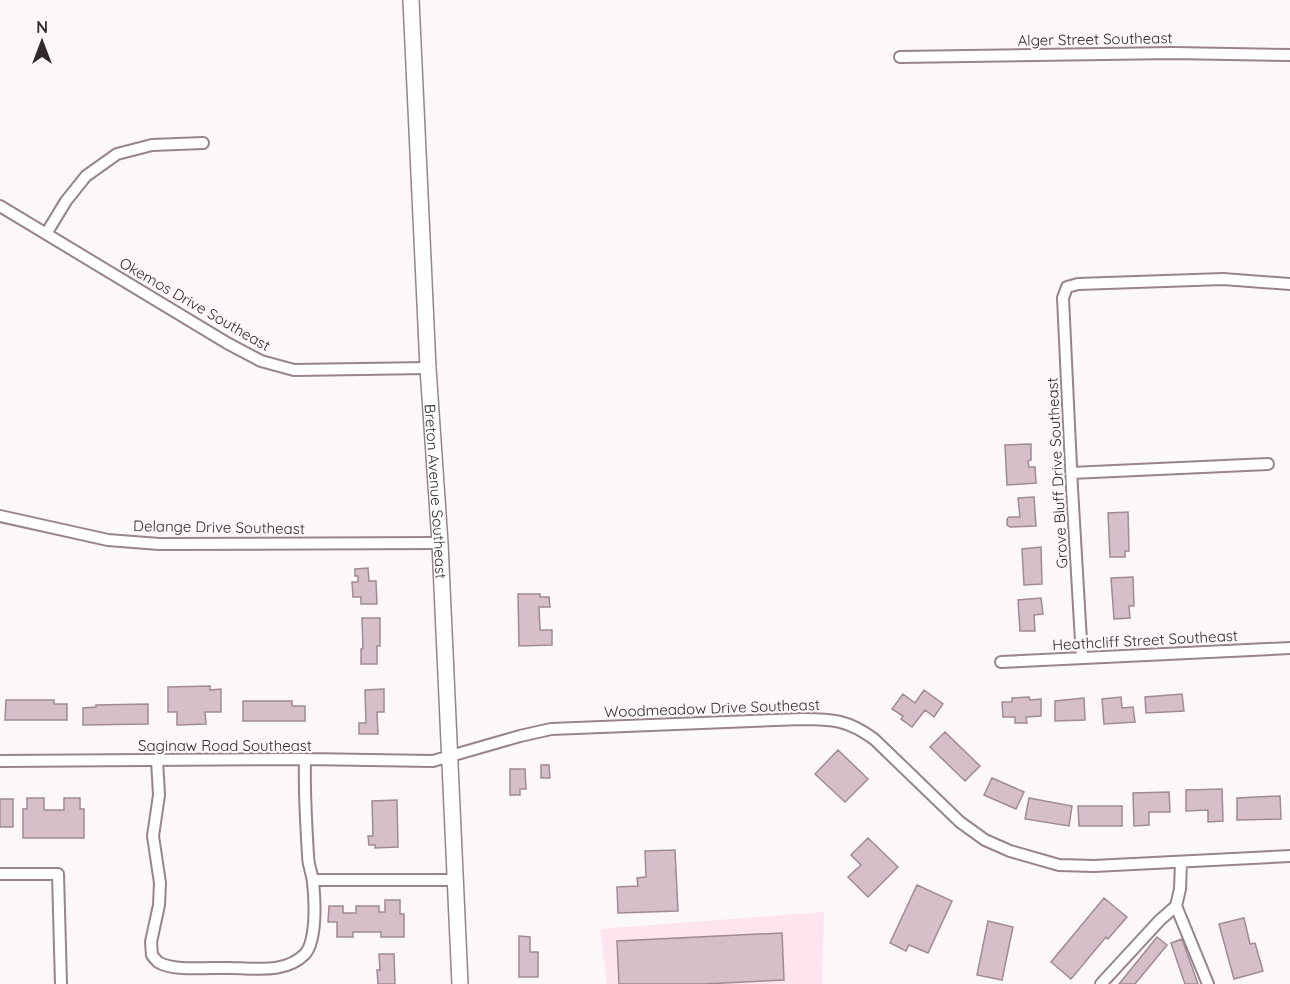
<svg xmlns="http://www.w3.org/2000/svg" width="1290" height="984" font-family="Quicksand,sans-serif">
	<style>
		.built { fill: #fee4ee }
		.building { fill: #d7bfc9; stroke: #a08a93; stroke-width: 1.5 }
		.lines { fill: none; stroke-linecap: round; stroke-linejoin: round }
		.minor-casing { stroke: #99838c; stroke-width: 14 }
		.secondary-casing { stroke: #99838c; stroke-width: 18 }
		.minor { stroke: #fff; stroke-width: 10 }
		.secondary { stroke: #fff; stroke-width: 15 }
		.labels { text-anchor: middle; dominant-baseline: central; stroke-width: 4.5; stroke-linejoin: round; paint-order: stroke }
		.street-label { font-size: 15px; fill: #31282b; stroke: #fcf7f9 }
	</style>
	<rect width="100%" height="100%" fill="#fcf7f9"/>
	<path class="built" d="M 824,912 L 822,984 L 606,984 L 607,983 L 600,929 Z"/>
	<path class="building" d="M 1031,444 L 1031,460 L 1028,461 L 1029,467 L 1035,467 L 1036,483 L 1007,485 L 1005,445 Z
		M 1034,497 L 1036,526 L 1010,527 L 1007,525 L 1007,519 L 1009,517 L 1020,517 L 1018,498 Z
		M 1128,512 L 1129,551 L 1125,551 L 1125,557 L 1110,557 L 1108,513 Z
		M 1041,547 L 1042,584 L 1024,585 L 1022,549 Z
		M 368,568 L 369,581 L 376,581 L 377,604 L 361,604 L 361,597 L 353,597 L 352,582 L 358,582 L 358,576 L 355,576 L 355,569 Z
		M 1133,577 L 1134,606 L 1129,606 L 1130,618 L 1114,619 L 1111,578 Z
		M 518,594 L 540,594 L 540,597 L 549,597 L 550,607 L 539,607 L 540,630 L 552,630 L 552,645 L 519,646 Z
		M 1041,598 L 1043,614 L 1034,615 L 1035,631 L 1020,631 L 1018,600 Z
		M 362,618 L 380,618 L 380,646 L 377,646 L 377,664 L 361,664 L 361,649 L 363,649 Z
		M 210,686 L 210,690 L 221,689 L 221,712 L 205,712 L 206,724 L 177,725 L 177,712 L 168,712 L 168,687 Z
		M 384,689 L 384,712 L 377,712 L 378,734 L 359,734 L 359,723 L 366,723 L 365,690 Z
		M 924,690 L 943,704 L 934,717 L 925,710 L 912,727 L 901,719 L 903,716 L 892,709 L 903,694 L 915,703 Z
		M 1182,694 L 1184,711 L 1146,713 L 1145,697 Z
		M 1029,697 L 1030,700 L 1041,699 L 1041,716 L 1026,717 L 1027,723 L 1015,723 L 1015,717 L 1003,717 L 1002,702 L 1012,702 L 1012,698 Z
		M 1121,697 L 1122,708 L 1133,707 L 1135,722 L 1104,724 L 1102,699 Z
		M 1084,698 L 1085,720 L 1055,721 L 1055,701 Z
		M 6,700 L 54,700 L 54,704 L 67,704 L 67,720 L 5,720 Z
		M 243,701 L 292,701 L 292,706 L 305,706 L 305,721 L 243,721 Z
		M 148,704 L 148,724 L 83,725 L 83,708 L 96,707 L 96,705 Z
		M 945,732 L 980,766 L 965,781 L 930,747 Z
		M 838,750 L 868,779 L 845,802 L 815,774 Z
		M 541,765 L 549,765 L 550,778 L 541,778 Z
		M 510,769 L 525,769 L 526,789 L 520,789 L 520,795 L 510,795 Z
		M 992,778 L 1024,792 L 1016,809 L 984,795 Z
		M 1222,789 L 1223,821 L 1208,822 L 1208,810 L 1186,811 L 1186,790 Z
		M 1169,792 L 1170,812 L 1149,812 L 1149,825 L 1134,826 L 1133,793 Z
		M 1280,796 L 1281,819 L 1237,820 L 1237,798 Z
		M 27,798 L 44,798 L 44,810 L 64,810 L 64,798 L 80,798 L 80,809 L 84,809 L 84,838 L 23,838 L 23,809 L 27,809 Z
		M 1029,798 L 1072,806 L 1069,826 L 1025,819 Z
		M 0,799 L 13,799 L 13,827 L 0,827 Z
		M 397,800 L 398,847 L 375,848 L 375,845 L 369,845 L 368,836 L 373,836 L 372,801 Z
		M 1078,806 L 1122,806 L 1122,826 L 1079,826 Z
		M 868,838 L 898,867 L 868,897 L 848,877 L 861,865 L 851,855 Z
		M 675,850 L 678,911 L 618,913 L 617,887 L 638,886 L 637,878 L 646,877 L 645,851 Z
		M 917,885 L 952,901 L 928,953 L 909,945 L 906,951 L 890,943 Z
		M 1104,898 L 1127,917 L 1108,939 L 1106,937 L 1071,979 L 1051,962 Z
		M 385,900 L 400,900 L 400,914 L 404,914 L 404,937 L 381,937 L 381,932 L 353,932 L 353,937 L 337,937 L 337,922 L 328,922 L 329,906 L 343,906 L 343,913 L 356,913 L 356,906 L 379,906 L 379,912 L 385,912 Z
		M 1244,918 L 1250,944 L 1255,943 L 1263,971 L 1234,979 L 1219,924 Z
		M 988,921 L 1013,927 L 1002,980 L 977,975 Z
		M 782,933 L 784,980 L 704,984 L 619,984 L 617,941 Z
		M 519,936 L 530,937 L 530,952 L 538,952 L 538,977 L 519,977 Z
		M 1157,937 L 1167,945 L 1135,984 L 1119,984 Z
		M 1182,939 L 1198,984 L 1185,984 L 1171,943 Z
		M 379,954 L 394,954 L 395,984 L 378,984 L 377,970 L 380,970 Z"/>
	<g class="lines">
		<defs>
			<path id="minor" d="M 900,57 L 1173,53 L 1290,55
				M 0,206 L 227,343 L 261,361 L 294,370 L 428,368
				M 46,234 L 66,201 L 86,176 L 117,154 L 152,145 L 203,143
				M 1071,473 L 1268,464
				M 0,516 L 108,540 L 159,544 L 440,543
				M 1082,658 L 1072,488 L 1063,298 L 1067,287 L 1078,284 L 1223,279 L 1290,284
				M 1001,662 L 1290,648
				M 157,760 L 159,795 L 153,836 L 160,883 L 159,905 L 151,942 L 152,955 C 154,958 156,960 158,962 C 173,972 212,967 231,968 C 256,968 285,974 305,954 C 317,940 315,900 313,882 C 312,873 308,865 308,855 C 306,823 304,791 305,759
				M 0,761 L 305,759 L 433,761 L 520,736 L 551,729 L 802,719 C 833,719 848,720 874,739 L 960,822 L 985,840 L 1010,851 L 1059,865 L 1094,866 L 1290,856
				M 0,874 L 58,874 L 61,984
				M 313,880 L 455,880
				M 1176,906 L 1208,984
				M 1101,984 L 1160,920 L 1176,906 L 1180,889 L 1181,862"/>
			<g id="secondary">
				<path id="s1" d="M 411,0 L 428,368 L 440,543 L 460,984"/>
			</g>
		</defs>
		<use href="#minor" class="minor-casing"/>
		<use href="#secondary" class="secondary-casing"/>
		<use href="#minor" class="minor"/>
		<use href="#secondary" class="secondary"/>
	</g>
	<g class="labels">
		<g class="street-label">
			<text transform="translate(1095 39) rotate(-1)">Alger Street Southeast</text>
			<text transform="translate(195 304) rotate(30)">Okemos Drive Southeast</text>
			<text transform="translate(1057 473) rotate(-93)">Grove Bluff Drive Southeast</text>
			<text stroke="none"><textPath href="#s1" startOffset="492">Breton Avenue Southeast</textPath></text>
			<text transform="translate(219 527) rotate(1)">Delange Drive Southeast</text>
			<text transform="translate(1145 640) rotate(-3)">Heathcliff Street Southeast</text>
			<text transform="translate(712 708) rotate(-2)">Woodmeadow Drive Southeast</text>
			<text x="225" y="745">Saginaw Road Southeast</text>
		</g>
	</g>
	<g transform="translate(42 42)" stroke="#fcf7f9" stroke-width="4.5" paint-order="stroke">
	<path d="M0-4.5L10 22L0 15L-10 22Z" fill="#31282b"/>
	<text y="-9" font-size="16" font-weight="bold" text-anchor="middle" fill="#31282b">N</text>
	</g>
</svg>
